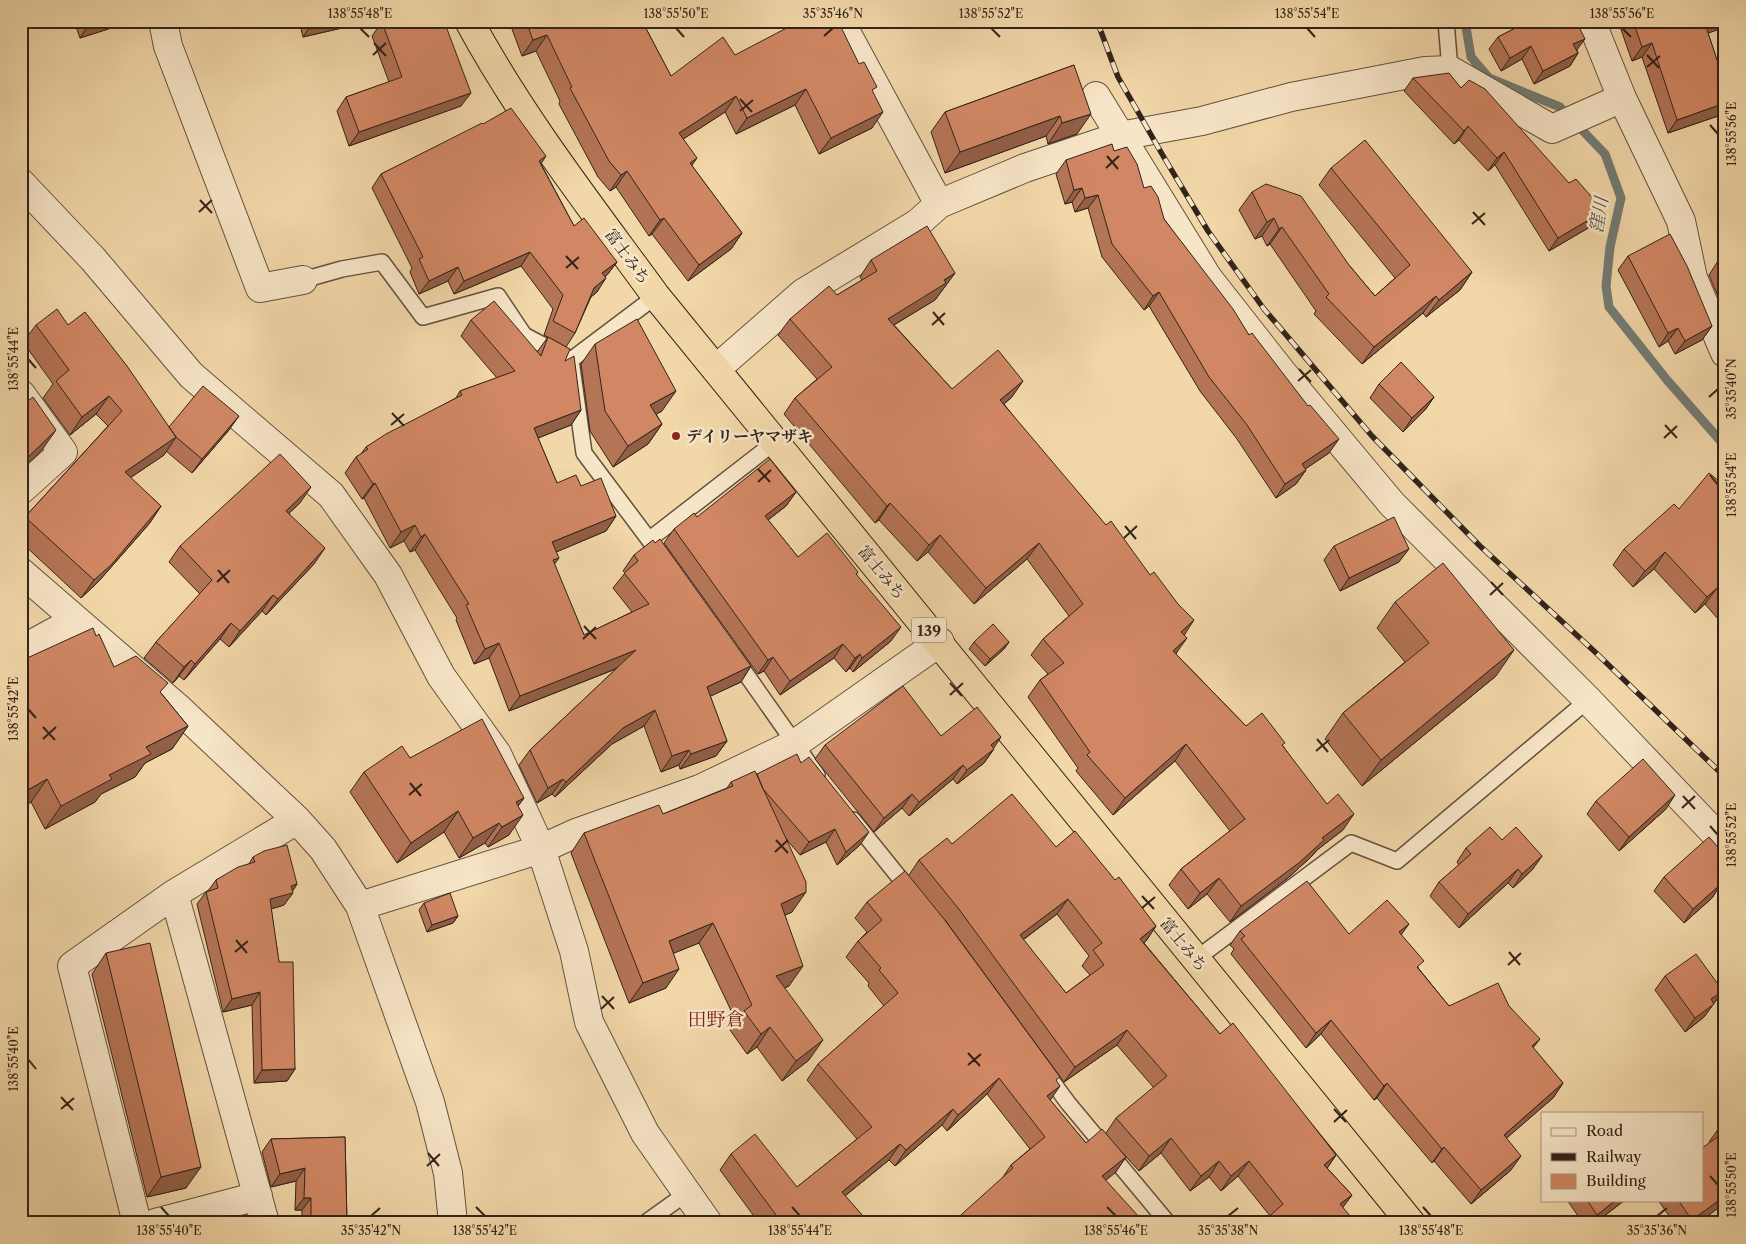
<svg xmlns="http://www.w3.org/2000/svg" width="1746" height="1244" font-family="'Libre Caslon Text','Noto Serif JP',serif">
	<style>
		.lines { fill: none; stroke-linecap: round; stroke-linejoin: round }
		.stream { stroke: #737c75; stroke-width: 9 }
		.service-casing { stroke: #62513e; stroke-width: 18 }
		.minor-casing { stroke: #62513e; stroke-width: 30 }
		.trunk-casing { stroke: #32241a; stroke-width: 30 }
		.service { stroke: #f7e5c7; stroke-width: 15 }
		.minor { stroke: #f7e5c7; stroke-width: 28 }
		.trunk { stroke: #f2d7a9; stroke-width: 28 }
		.rail-casing { stroke: #32241a; stroke-width: 5.5 }
		.rail { stroke: #f7e5c7; stroke-width: 4; stroke-dasharray: 11; stroke-linecap: butt }
		.wall { fill: #b47456; stroke: #32241a; fill-rule: evenodd }
		.shaded-wall { fill: #925e46; stroke: #32241a }
		.building { fill: #d18764; stroke: #32241a; fill-rule: evenodd }
		.ticks { fill: none; stroke: #32241a; stroke-width: 2 }
		.poi-dot { fill: #8f2418; stroke: #f7e5c7; stroke-width: 2 }
		.labels { text-anchor: middle; dominant-baseline: central; stroke-width: 5; stroke-linejoin: round; paint-order: stroke }
		.shield { fill: #f7e5c7; stroke: #6d5e4e; stroke-width: 1 }
		.shield-label { font-size: 15px; font-weight: bold; fill: #32241a }
		.street-label { font-size: 16px; fill: #32241a; stroke: #f7e5c7 }
		.poi-label { font-size: 16px; font-weight: bold; fill: #32241a; stroke: #f7e5c7; text-anchor: start }
		.water-label { font-size: 18px; font-style: italic; fill: #535048; stroke: #f7e5c7 }
		.quarter-label { font-size: 19px; fill: #7a1f14; stroke: #f7e5c7 }
		.neatline { fill: none; stroke: #32241a; stroke-width: 2 }
		.ticks-label { font-size: 12px; text-anchor: middle; fill: #32241a }
	</style>
	<rect width="100%" height="100%" fill="#f2d7a9"/>
	<filter id="stains"><feTurbulence type="fractalNoise" baseFrequency=".004" numOctaves="4"/><feColorMatrix values="0 0 0 0 .2 0 0 0 0 .09 0 0 0 0 .02 0 0 0 .5 -.17"/></filter>
	<radialGradient id="worn" r=".72"><stop offset=".6" stop-color="#630" stop-opacity="0"/><stop offset="1" stop-color="#630" stop-opacity=".3"/></radialGradient>
	<g class="lines">
		<path class="stream" d="M 1465,21 L 1471,57 L 1489,78 L 1560,107 L 1605,154 L 1621,198 L 1610,247 L 1606,286 L 1609,307 L 1667,380 L 1725,446"/>
		<defs>
			<path id="service" d="M 1446,21 L 1450,70
				M 303,280 L 342,269 L 382,262 L 423,317 L 498,296 L 524,335 L 571,360 L 584,453 L 662,557
				M 571,360 L 656,296
				M 650,539 L 775,442
				M 734,657 L 817,775
				M 853,820 L 911,892
				M 1196,959 L 1351,843 L 1397,861 L 1588,700
				M 1046,1073 L 1068,1103 L 1168,1223
				M 645,1223 L 687,1193"/>
			<path id="minor" d="M 163,21 L 168,46 L 260,288 L 303,280
				M 840,21 L 939,204
				M 1591,21 L 1622,98 L 1681,221 L 1693,278 L 1725,353
				M 1096,96 L 1208,278 L 1281,371 L 1392,504 L 1588,700 L 1725,844
				M 21,183 L 93,259 L 191,375 L 331,495 L 388,575 L 441,676 L 497,754 L 541,849 L 574,951 L 589,1022 L 645,1133 L 708,1223
				M 716,369 L 803,293 L 918,223 L 939,204 L 1025,168 L 1120,136 L 1202,121 L 1291,97 L 1425,71 L 1450,70 L 1552,129 L 1622,98
				M 21,394 L 63,452 L 21,490
				M 21,572 L 177,707 L 297,820 L 323,849 L 360,906 L 430,1102 L 448,1173 L 453,1223
				M 21,650 L 76,620
				M 360,906 L 541,849 L 576,833 L 700,789 L 796,743 L 940,642
				M 137,1223 L 72,966 L 174,894
				M 155,1223 L 258,1196
				M 265,1223 L 174,894 L 297,820"/>
			<path id="trunk" d="M 469,21 C 522,119 591,207 656,296 L 1411,1223"/>
		</defs>
		<use href="#service" class="service-casing"/>
		<use href="#minor" class="minor-casing"/>
		<use href="#trunk" class="trunk-casing"/>
		<use href="#service" class="service"/>
		<use href="#minor" class="minor"/>
		<use href="#trunk" class="trunk"/>
		<defs>
			<path id="rail" d="M 1097,21 L 1118,77 L 1162,154 L 1208,231 L 1264,309 L 1372,436 L 1480,546 L 1594,651 L 1725,777"/>
		</defs>
		<use href="#rail" class="rail-casing"/>
		<use href="#rail" class="rail"/>
	</g>
	<path class="wall" d="M 74,21 L 133,21 L 80,38 Z
		M 299,21 L 372,21 L 303,37 Z
		M 509,21 L 642,21 L 671,76 L 735,55 L 873,93 L 872,128 L 819,154 L 795,105 L 736,134 L 725,112 L 683,139 L 692,166 L 742,233 L 731,249 L 688,281 L 652,234 L 649,236 L 616,187 L 610,191 L 598,177 L 559,104 L 560,101 L 536,51 L 522,56 Z
		M 1529,21 L 1582,21 L 1578,26 L 1577,50 L 1578,53 L 1570,66 L 1534,84 L 1522,59 L 1501,71 L 1489,49 L 1498,37 Z
		M 1618,21 L 1725,21 L 1725,27 L 1708,33 L 1725,84 L 1725,110 L 1721,115 L 1668,133 L 1642,57 L 1632,61 Z
		M 382,22 L 461,106 L 349,146 L 337,111 L 346,97 L 389,82 L 372,36 Z
		M 1074,65 L 1077,134 L 1048,144 L 1046,136 L 945,173 L 931,132 L 945,112 Z
		M 1413,78 L 1461,88 L 1569,183 L 1604,211 L 1595,224 L 1549,251 L 1495,165 L 1488,171 L 1459,140 L 1454,144 L 1404,91 Z
		M 483,124 L 541,164 L 574,226 L 617,262 L 607,275 L 605,277 L 597,292 L 591,297 L 575,333 L 566,347 L 544,335 L 553,309 L 521,266 L 454,294 L 448,281 L 419,294 L 410,272 L 412,268 L 372,188 L 381,174 Z
		M 1114,151 L 1144,188 L 1164,219 L 1249,335 L 1329,453 L 1305,469 L 1306,470 L 1296,484 L 1276,498 L 1237,439 L 1200,391 L 1149,306 L 1144,310 L 1102,257 L 1088,208 L 1075,212 L 1072,202 L 1065,204 L 1056,174 L 1066,160 Z
		M 1331,168 L 1472,272 L 1460,290 L 1426,317 L 1423,313 L 1362,364 L 1314,314 L 1316,311 L 1270,244 L 1267,246 L 1262,236 L 1255,239 L 1239,210 L 1252,192 L 1349,265 L 1375,296 L 1395,278 L 1319,185 Z
		M 1628,256 L 1712,326 L 1702,340 L 1675,354 L 1668,341 L 1659,347 L 1618,270 Z
		M 1725,258 L 1725,313 L 1709,275 L 1718,261 Z
		M 871,260 L 955,273 L 935,300 L 894,325 L 952,389 L 1012,397 L 1004,404 L 1184,635 L 1176,654 L 1246,726 L 1283,746 L 1343,830 L 1317,850 L 1312,856 L 1288,878 L 1230,922 L 1207,894 L 1188,909 L 1169,885 L 1181,869 L 1230,831 L 1175,761 L 1113,815 L 1076,771 L 1078,768 L 1028,697 L 1040,680 L 1048,674 L 1031,655 L 1043,639 L 1069,616 L 1027,559 L 974,604 L 928,552 L 917,561 L 879,520 L 875,523 L 784,414 L 795,398 L 817,379 L 778,335 L 790,319 L 837,295 L 862,280 L 860,277 Z
		M 471,320 L 537,352 L 548,337 L 565,361 L 581,410 L 571,425 L 538,438 L 557,483 L 581,486 L 616,516 L 606,531 L 556,552 L 554,564 L 584,635 L 632,612 L 613,588 L 625,573 L 623,571 L 634,555 L 751,666 L 741,682 L 710,696 L 727,741 L 716,756 L 680,769 L 679,765 L 661,772 L 644,726 L 612,744 L 555,797 L 552,794 L 537,803 L 519,765 L 530,750 L 616,669 L 509,711 L 489,658 L 474,664 L 456,620 L 457,618 L 415,550 L 410,552 L 404,541 L 390,548 L 364,498 L 362,499 L 345,473 L 356,457 L 361,454 L 366,447 L 456,398 L 460,391 L 497,378 L 461,336 Z
		M 36,325 L 68,325 L 169,427 L 229,430 L 192,473 L 166,451 L 164,455 L 130,478 L 161,506 L 149,524 L 98,582 L 81,598 L 21,542 L 21,523 L 25,517 L 108,426 L 96,414 L 70,435 L 43,398 L 53,384 L 23,342 Z
		M 595,344 L 662,411 L 656,414 L 662,424 L 648,444 L 613,467 L 590,431 L 581,364 Z
		M 1379,384 L 1434,397 L 1425,410 L 1403,432 L 1370,398 Z
		M 1725,486 L 1725,538 L 1720,544 L 1725,549 L 1725,627 L 1705,604 L 1695,613 L 1654,569 L 1633,587 L 1613,565 L 1624,549 L 1679,509 Z
		M 796,492 L 786,506 L 768,520 L 798,557 L 858,572 L 856,575 L 891,641 L 853,672 L 850,668 L 846,672 L 834,658 L 780,695 L 764,671 L 758,674 L 664,543 L 674,529 L 697,517 Z
		M 300,503 L 289,513 L 314,564 L 266,615 L 262,611 L 229,647 L 220,639 L 184,680 L 179,676 L 173,683 L 144,658 L 156,642 L 200,594 L 169,562 L 180,546 Z
		M 1334,546 L 1399,562 L 1340,591 L 1324,560 Z
		M 1395,602 L 1496,676 L 1362,786 L 1325,739 L 1343,713 L 1405,662 L 1377,628 Z
		M 96,636 L 114,667 L 161,693 L 188,726 L 172,749 L 145,763 L 135,777 L 101,794 L 95,802 L 45,829 L 31,802 L 21,808 L 21,656 L 25,659 Z
		M 974,642 L 1009,642 L 1004,649 L 985,666 L 969,649 Z
		M 941,736 L 993,748 L 994,749 L 984,763 L 957,784 L 953,779 L 909,816 L 902,808 L 874,832 L 815,759 L 825,745 Z
		M 410,758 L 524,798 L 518,806 L 509,835 L 488,847 L 485,843 L 459,858 L 444,832 L 397,863 L 350,792 L 364,772 Z
		M 801,763 L 860,845 L 837,865 L 826,842 L 800,855 L 786,839 L 792,912 L 785,915 L 789,986 L 784,988 L 809,1060 L 782,1081 L 757,1047 L 747,1054 L 730,1030 L 736,1021 L 699,943 L 673,953 L 666,988 L 629,1003 L 571,853 L 584,833 L 663,814 L 727,788 L 731,782 L 757,774 Z
		M 1596,801 L 1666,809 L 1619,851 L 1587,814 Z
		M 1502,840 L 1542,856 L 1532,870 L 1513,888 L 1508,883 L 1459,928 L 1430,896 L 1439,882 L 1459,865 L 1457,862 L 1466,848 Z
		M 952,844 L 1056,847 L 1115,880 L 1156,926 L 1146,941 L 1144,943 L 1220,1034 L 1336,1155 L 1327,1168 L 1352,1195 L 1342,1208 L 1270,1216 L 1238,1176 L 1221,1191 L 1209,1177 L 1190,1191 L 1161,1153 L 1139,1171 L 1109,1138 L 1126,1157 L 1115,1173 L 1001,1180 L 1011,1165 L 1030,1149 L 987,1094 L 947,1131 L 942,1125 L 895,1166 L 889,1160 L 845,1196 L 869,1223 L 759,1223 L 720,1170 L 731,1154 L 797,1187 L 857,1139 L 807,1080 L 818,1064 L 884,1006 L 868,986 L 869,983 L 846,957 L 858,941 L 867,932 L 855,918 L 867,902 L 909,875 L 919,860 ZM 1057,914 L 1089,956 L 1082,966 L 1090,975 L 1066,993 L 1023,940 ZM 945,920 L 1064,1082 L 1117,1045 L 1154,1088 L 1116,1118 L 1106,1133 L 1086,1143 L 1050,1100 L 1057,1082 Z
		M 253,857 L 297,884 L 284,905 L 271,909 L 295,1069 L 287,1081 L 254,1083 L 252,1005 L 223,1012 L 197,904 L 206,892 L 208,891 L 216,880 L 249,864 Z
		M 1664,877 L 1725,880 L 1721,884 L 1712,898 L 1684,923 L 1654,891 Z
		M 424,903 L 458,916 L 453,923 L 427,932 L 419,910 Z
		M 1240,931 L 1349,934 L 1401,935 L 1419,969 L 1449,1006 L 1509,1006 L 1533,1048 L 1563,1083 L 1553,1098 L 1506,1138 L 1511,1170 L 1471,1204 L 1434,1161 L 1432,1163 L 1377,1098 L 1374,1100 L 1321,1034 L 1306,1048 L 1231,954 L 1234,949 L 1230,945 Z
		M 106,953 L 186,1188 L 147,1197 L 92,974 Z
		M 1665,976 L 1723,991 L 1704,1017 L 1685,1032 L 1655,990 Z
		M 1725,1124 L 1725,1198 L 1718,1208 L 1698,1223 L 1674,1223 L 1658,1200 L 1702,1200 L 1710,1143 L 1709,1142 L 1719,1128 Z
		M 345,1137 L 347,1223 L 302,1223 L 302,1210 L 295,1210 L 296,1181 L 271,1187 L 262,1152 L 271,1139 Z
		M 1567,1200 L 1625,1200 L 1595,1223 L 1583,1223 Z"/>
	<path class="shaded-wall" d="M 98,21 L 133,21 L 80,38 L 89,24 Z
		M 314,21 L 372,21 L 303,37 Z
		M 1576,21 L 1582,21 L 1577,28 Z
		M 1712,21 L 1725,21 L 1725,27 L 1695,38 L 1705,24 Z
		M 547,35 L 536,51 L 522,56 L 533,40 Z
		M 1585,39 L 1576,51 L 1573,44 Z
		M 1652,43 L 1642,57 L 1632,61 L 1642,47 Z
		M 1531,46 L 1522,59 L 1501,71 L 1510,58 Z
		M 1578,53 L 1570,66 L 1534,84 L 1543,71 Z
		M 806,89 L 795,105 L 736,134 L 747,118 Z
		M 471,93 L 461,106 L 349,146 L 359,132 Z
		M 736,96 L 725,112 L 668,149 L 679,133 Z
		M 1725,103 L 1725,110 L 1721,115 L 1668,133 L 1677,120 Z
		M 883,112 L 872,128 L 819,154 L 831,138 Z
		M 1091,114 L 1077,134 L 1048,144 L 1062,123 Z
		M 1060,116 L 1046,136 L 945,173 L 960,152 Z
		M 1468,126 L 1459,140 L 1454,144 L 1464,131 Z
		M 1504,152 L 1495,165 L 1488,171 L 1497,158 Z
		M 546,156 L 537,170 L 539,161 Z
		M 697,158 L 686,174 L 690,163 Z
		M 627,171 L 616,187 L 610,191 L 621,175 Z
		M 1082,188 L 1072,202 L 1065,204 L 1074,190 Z
		M 1098,195 L 1088,208 L 1075,212 L 1085,198 Z
		M 1604,211 L 1595,224 L 1549,251 L 1558,238 Z
		M 664,218 L 652,234 L 649,236 L 660,220 Z
		M 1274,218 L 1262,236 L 1255,239 L 1267,222 Z
		M 1282,227 L 1270,244 L 1267,246 L 1279,229 Z
		M 742,233 L 731,249 L 688,281 L 699,265 Z
		M 530,252 L 521,266 L 454,294 L 464,281 Z
		M 617,262 L 607,275 L 593,287 L 602,273 Z
		M 458,267 L 448,281 L 419,294 L 429,281 Z
		M 1472,272 L 1460,290 L 1426,317 L 1439,300 Z
		M 955,273 L 935,300 L 877,335 L 888,319 Z
		M 606,278 L 597,292 L 585,301 L 594,288 Z
		M 1159,292 L 1149,306 L 1144,310 L 1153,296 Z
		M 1436,296 L 1423,313 L 1362,364 L 1374,347 Z
		M 1712,326 L 1702,340 L 1675,354 L 1685,341 Z
		M 1678,328 L 1668,341 L 1659,347 L 1668,333 Z
		M 1023,381 L 1012,397 L 989,416 L 1000,400 Z
		M 676,391 L 662,411 L 636,426 L 650,405 Z
		M 109,396 L 96,414 L 70,435 L 82,417 Z
		M 1434,397 L 1425,410 L 1403,432 L 1412,418 Z
		M 581,410 L 571,425 L 523,444 L 534,428 Z
		M 239,416 L 229,430 L 192,473 L 202,459 Z
		M 662,424 L 648,444 L 613,467 L 628,446 Z
		M 56,430 L 42,450 L 21,470 L 21,464 Z
		M 176,437 L 164,455 L 112,490 L 125,472 Z
		M 1339,439 L 1329,453 L 1292,478 L 1302,464 Z
		M 1306,470 L 1296,484 L 1276,498 L 1285,484 Z
		M 375,483 L 364,498 L 362,499 L 373,484 Z
		M 311,487 L 300,503 L 274,527 L 286,511 Z
		M 796,492 L 786,506 L 755,530 L 765,516 Z
		M 890,503 L 879,520 L 875,523 L 887,506 Z
		M 161,506 L 149,524 L 98,582 L 81,598 L 94,580 Z
		M 616,516 L 606,531 L 542,558 L 552,542 Z
		M 415,525 L 404,541 L 390,548 L 401,532 Z
		M 425,534 L 415,550 L 410,552 L 421,537 Z
		M 940,535 L 928,552 L 917,561 L 929,545 Z
		M 1725,535 L 1725,538 L 1707,559 L 1719,542 Z
		M 1039,543 L 1027,559 L 974,604 L 986,588 Z
		M 325,548 L 314,564 L 266,615 L 278,599 Z
		M 1409,549 L 1399,562 L 1340,591 L 1349,578 Z
		M 1665,552 L 1654,569 L 1633,587 L 1645,571 Z
		M 559,558 L 548,573 L 553,560 Z
		M 1717,588 L 1705,604 L 1695,613 L 1707,597 Z
		M 273,595 L 262,611 L 229,647 L 240,631 Z
		M 1194,620 L 1183,637 L 1181,632 Z
		M 231,623 L 220,639 L 184,680 L 195,664 Z
		M 901,627 L 891,641 L 853,672 L 862,658 Z
		M 1187,638 L 1175,655 L 1173,651 Z
		M 1009,642 L 1004,649 L 985,666 L 990,659 Z
		M 499,643 L 489,658 L 474,664 L 485,649 Z
		M 843,644 L 834,658 L 780,695 L 790,681 Z
		M 636,650 L 625,665 L 509,711 L 520,696 Z
		M 1514,650 L 1496,676 L 1362,786 L 1381,760 Z
		M 860,654 L 850,668 L 846,672 L 855,658 Z
		M 773,657 L 764,671 L 758,674 L 768,660 Z
		M 191,660 L 179,676 L 173,683 L 184,667 Z
		M 751,666 L 741,682 L 696,703 L 707,687 Z
		M 655,710 L 644,726 L 612,744 L 555,797 L 566,782 L 623,728 Z
		M 188,726 L 172,749 L 145,763 L 135,777 L 101,794 L 95,802 L 45,829 L 61,806 L 109,775 L 146,747 Z
		M 1001,737 L 984,763 L 957,784 L 967,770 L 991,745 Z
		M 727,741 L 716,756 L 680,769 L 691,754 Z
		M 1186,744 L 1175,761 L 1113,815 L 1125,798 Z
		M 689,750 L 679,765 L 661,772 L 672,756 Z
		M 963,765 L 953,779 L 909,816 L 919,802 Z
		M 47,779 L 31,802 L 21,808 L 21,794 Z
		M 563,779 L 552,794 L 537,803 L 548,788 Z
		M 912,794 L 902,808 L 874,832 L 884,818 Z
		M 1675,795 L 1666,809 L 1619,851 L 1629,837 Z
		M 524,798 L 509,818 L 516,802 Z
		M 458,811 L 444,832 L 397,863 L 411,843 Z
		M 1354,814 L 1343,830 L 1317,850 L 1312,856 L 1288,878 L 1230,922 L 1241,906 L 1322,838 Z
		M 523,815 L 509,835 L 488,847 L 502,827 Z
		M 499,823 L 485,843 L 459,858 L 473,838 Z
		M 835,829 L 826,842 L 800,855 L 809,842 Z
		M 869,832 L 860,845 L 837,865 L 846,852 Z
		M 1542,856 L 1532,870 L 1513,888 L 1522,874 Z
		M 1518,869 L 1508,883 L 1459,928 L 1468,914 Z
		M 1725,875 L 1725,880 L 1709,895 L 1718,881 Z
		M 1219,878 L 1207,894 L 1188,909 L 1200,893 Z
		M 297,884 L 291,893 L 293,893 L 284,905 L 261,912 L 270,899 L 291,886 Z
		M 1721,884 L 1712,898 L 1684,923 L 1693,909 Z
		M 806,892 L 792,912 L 767,923 L 781,904 Z
		M 1068,899 L 1057,914 L 1009,950 L 1020,935 Z
		M 458,916 L 453,923 L 427,932 L 432,925 Z
		M 713,923 L 699,943 L 655,961 L 669,941 Z
		M 1409,924 L 1399,938 L 1399,932 Z
		M 1156,926 L 1146,941 L 1130,954 L 1140,939 Z
		M 803,966 L 789,986 L 762,996 L 776,976 Z
		M 679,969 L 666,988 L 629,1003 L 643,983 Z
		M 1723,991 L 1704,1017 L 1685,1032 L 1695,1018 L 1711,999 Z
		M 260,992 L 252,1005 L 223,1012 L 232,999 Z
		M 1331,1020 L 1321,1034 L 1306,1048 L 1316,1033 Z
		M 770,1027 L 757,1047 L 747,1054 L 761,1034 Z
		M 1127,1030 L 1117,1045 L 1064,1082 L 1075,1067 Z
		M 1540,1039 L 1529,1053 L 1532,1046 Z
		M 823,1040 L 809,1060 L 782,1081 L 796,1061 Z
		M 295,1069 L 287,1081 L 254,1083 L 262,1070 Z
		M 999,1078 L 987,1094 L 947,1131 L 958,1115 Z
		M 1387,1083 L 1377,1098 L 1374,1100 L 1384,1086 Z
		M 1563,1083 L 1553,1098 L 1493,1150 L 1504,1135 Z
		M 1060,1086 L 1049,1102 L 1047,1096 Z
		M 953,1109 L 942,1125 L 895,1166 L 906,1150 Z
		M 1171,1138 L 1161,1153 L 1139,1171 L 1149,1156 Z
		M 900,1144 L 889,1160 L 830,1208 L 842,1192 Z
		M 1444,1147 L 1434,1161 L 1432,1163 L 1442,1149 Z
		M 1336,1155 L 1326,1170 L 1324,1165 Z
		M 1521,1156 L 1511,1170 L 1471,1204 L 1481,1190 Z
		M 1126,1157 L 1115,1173 L 1091,1192 L 1102,1176 Z
		M 1219,1161 L 1209,1177 L 1190,1191 L 1201,1176 Z
		M 1249,1161 L 1238,1176 L 1221,1191 L 1231,1176 Z
		M 201,1167 L 186,1188 L 147,1197 L 161,1177 Z
		M 305,1168 L 296,1181 L 271,1187 L 280,1174 Z
		M 1352,1195 L 1341,1210 L 1340,1204 Z
		M 1725,1196 L 1725,1198 L 1718,1208 L 1698,1223 L 1690,1223 L 1692,1220 Z
		M 304,1198 L 311,1198 L 302,1210 L 295,1210 Z
		M 1616,1200 L 1625,1200 L 1595,1223 L 1592,1223 L 1597,1215 Z"/>
	<path class="building" d="M 88,21 L 98,21 L 89,24 Z
		M 384,21 L 444,21 L 471,93 L 359,132 L 346,97 L 402,77 L 382,22 Z
		M 526,21 L 642,21 L 671,76 L 723,37 L 735,55 L 800,21 L 838,21 L 859,64 L 864,62 L 877,87 L 872,90 L 883,112 L 831,138 L 806,89 L 747,118 L 736,96 L 679,133 L 697,158 L 690,163 L 742,233 L 699,265 L 664,218 L 660,220 L 627,171 L 621,175 L 609,161 L 570,88 L 572,87 L 547,35 L 533,40 Z
		M 1529,21 L 1576,21 L 1585,39 L 1573,44 L 1578,53 L 1543,71 L 1531,46 L 1510,58 L 1498,37 Z
		M 1633,21 L 1712,21 L 1705,24 L 1725,84 L 1725,103 L 1677,120 L 1652,43 L 1642,47 Z
		M 1074,65 L 1091,114 L 1062,123 L 1060,116 L 960,152 L 945,112 Z
		M 1449,73 L 1461,88 L 1469,80 L 1485,89 L 1569,183 L 1576,179 L 1604,211 L 1558,238 L 1504,152 L 1497,158 L 1468,126 L 1464,131 L 1413,78 Z
		M 511,108 L 546,156 L 539,161 L 574,226 L 584,218 L 617,262 L 602,273 L 606,278 L 594,288 L 575,333 L 553,321 L 563,295 L 530,252 L 464,281 L 458,267 L 429,281 L 419,259 L 423,257 L 381,174 L 482,123 L 483,124 Z
		M 1365,140 L 1472,272 L 1439,300 L 1436,296 L 1374,347 L 1326,297 L 1329,294 L 1282,227 L 1279,229 L 1274,218 L 1267,222 L 1252,192 L 1266,184 L 1301,196 L 1349,265 L 1375,296 L 1410,265 L 1331,168 Z
		M 1112,144 L 1114,151 L 1127,147 L 1137,164 L 1144,188 L 1151,186 L 1158,197 L 1164,219 L 1233,309 L 1249,335 L 1252,333 L 1308,406 L 1310,405 L 1339,439 L 1302,464 L 1306,470 L 1285,484 L 1247,425 L 1209,377 L 1159,292 L 1153,296 L 1112,244 L 1098,195 L 1085,198 L 1082,188 L 1074,190 L 1066,160 Z
		M 927,226 L 955,273 L 944,280 L 946,283 L 888,319 L 952,389 L 998,350 L 1023,381 L 1000,400 L 1106,525 L 1111,521 L 1150,575 L 1154,572 L 1178,604 L 1194,620 L 1181,632 L 1187,638 L 1173,651 L 1246,726 L 1262,713 L 1285,743 L 1282,745 L 1327,804 L 1338,794 L 1354,814 L 1322,838 L 1324,840 L 1300,862 L 1241,906 L 1219,878 L 1200,893 L 1181,869 L 1245,819 L 1186,744 L 1125,798 L 1087,755 L 1090,752 L 1040,680 L 1064,663 L 1043,639 L 1083,604 L 1039,543 L 986,588 L 940,535 L 929,545 L 890,503 L 887,506 L 795,398 L 832,367 L 790,319 L 829,286 L 837,295 L 877,271 L 871,260 Z
		M 1670,234 L 1687,266 L 1712,326 L 1685,341 L 1678,328 L 1668,333 L 1628,256 Z
		M 1725,258 L 1725,276 L 1718,261 Z
		M 494,301 L 541,356 L 548,337 L 570,349 L 565,361 L 574,356 L 581,410 L 534,428 L 557,483 L 576,475 L 581,486 L 601,478 L 616,516 L 552,542 L 559,558 L 553,560 L 584,635 L 649,604 L 624,573 L 638,561 L 634,555 L 653,540 L 655,543 L 660,539 L 751,666 L 707,687 L 727,741 L 691,754 L 689,750 L 672,756 L 655,710 L 623,728 L 566,782 L 563,779 L 548,788 L 530,750 L 636,650 L 520,696 L 499,643 L 485,649 L 466,605 L 469,604 L 425,534 L 421,537 L 415,525 L 401,532 L 375,483 L 373,484 L 356,457 L 368,449 L 366,447 L 386,434 L 462,395 L 460,391 L 515,371 L 471,320 Z
		M 57,309 L 68,325 L 85,312 L 127,366 L 176,437 L 125,472 L 161,506 L 111,565 L 94,580 L 25,517 L 122,411 L 109,396 L 82,417 L 56,381 L 69,370 L 36,325 Z
		M 637,319 L 676,391 L 650,405 L 662,424 L 628,446 L 605,411 L 595,344 Z
		M 1401,362 L 1434,397 L 1412,418 L 1379,384 Z
		M 203,386 L 239,416 L 202,459 L 176,437 L 169,427 Z
		M 33,397 L 56,430 L 21,464 L 21,406 Z
		M 280,454 L 311,487 L 286,511 L 325,548 L 278,599 L 273,595 L 240,631 L 231,623 L 195,664 L 191,660 L 184,667 L 156,642 L 212,580 L 180,546 Z
		M 770,459 L 796,492 L 765,516 L 798,557 L 827,533 L 858,572 L 856,574 L 901,627 L 862,658 L 860,654 L 855,658 L 843,644 L 790,681 L 773,657 L 768,660 L 674,529 L 694,513 L 697,517 Z
		M 1709,473 L 1725,486 L 1725,535 L 1719,542 L 1725,549 L 1725,597 L 1717,588 L 1707,597 L 1665,552 L 1645,571 L 1624,549 L 1674,504 L 1679,509 Z
		M 1394,517 L 1409,549 L 1349,578 L 1334,546 Z
		M 1443,563 L 1514,650 L 1381,760 L 1343,713 L 1429,643 L 1395,602 Z
		M 993,624 L 1009,642 L 990,659 L 974,642 Z
		M 93,628 L 96,636 L 99,634 L 114,667 L 136,656 L 168,683 L 160,692 L 188,726 L 146,747 L 151,754 L 109,775 L 112,779 L 61,806 L 47,779 L 21,794 L 21,656 L 23,656 L 25,659 Z
		M 903,686 L 941,736 L 977,707 L 1001,737 L 991,745 L 994,749 L 967,770 L 963,765 L 919,802 L 912,794 L 884,818 L 825,745 Z
		M 482,719 L 524,798 L 516,802 L 523,815 L 502,827 L 499,823 L 473,838 L 458,811 L 411,843 L 364,772 L 402,746 L 410,758 Z
		M 797,754 L 801,763 L 809,757 L 869,832 L 846,852 L 835,829 L 809,842 L 763,789 L 757,774 Z
		M 1643,759 L 1675,795 L 1629,837 L 1596,801 Z
		M 755,771 L 806,882 L 806,892 L 781,904 L 803,966 L 776,976 L 823,1040 L 796,1061 L 770,1027 L 761,1034 L 744,1011 L 752,1005 L 713,923 L 669,941 L 679,969 L 643,983 L 584,833 L 659,805 L 663,814 L 733,786 L 731,782 Z
		M 1012,794 L 1056,847 L 1075,831 L 1115,880 L 1119,877 L 1156,926 L 1140,939 L 1220,1034 L 1233,1023 L 1336,1155 L 1324,1165 L 1352,1195 L 1340,1204 L 1356,1223 L 1262,1223 L 1283,1204 L 1249,1161 L 1231,1176 L 1219,1161 L 1201,1176 L 1171,1138 L 1149,1156 L 1116,1118 L 1167,1076 L 1127,1030 L 1075,1067 L 958,908 L 919,860 L 947,838 L 952,844 ZM 1068,899 L 1102,943 L 1093,950 L 1104,965 L 1066,993 L 1020,935 Z
		M 1490,827 L 1502,840 L 1516,827 L 1542,856 L 1522,874 L 1518,869 L 1468,914 L 1439,882 L 1471,854 L 1466,848 Z
		M 1709,837 L 1725,855 L 1725,875 L 1718,881 L 1721,884 L 1693,909 L 1664,877 Z
		M 287,845 L 297,884 L 291,886 L 293,893 L 270,899 L 279,962 L 293,962 L 295,1069 L 262,1070 L 260,992 L 232,999 L 206,892 L 218,888 L 216,880 L 238,867 L 255,862 L 253,857 L 264,851 Z
		M 905,871 L 944,919 L 1060,1077 L 1056,1080 L 1060,1086 L 1047,1096 L 1086,1143 L 1102,1129 L 1126,1157 L 1102,1176 L 1140,1218 L 1134,1223 L 952,1223 L 1013,1168 L 1011,1165 L 1045,1137 L 999,1078 L 958,1115 L 953,1109 L 906,1150 L 900,1144 L 842,1192 L 869,1223 L 782,1223 L 731,1154 L 755,1134 L 797,1187 L 872,1127 L 818,1064 L 898,993 L 879,970 L 881,968 L 858,941 L 882,920 L 867,902 Z
		M 1307,881 L 1349,934 L 1387,900 L 1409,924 L 1399,932 L 1424,961 L 1417,967 L 1449,1006 L 1498,983 L 1509,1006 L 1540,1039 L 1532,1046 L 1563,1083 L 1504,1135 L 1521,1156 L 1481,1190 L 1444,1147 L 1442,1149 L 1387,1083 L 1384,1086 L 1331,1020 L 1316,1033 L 1241,939 L 1245,936 L 1240,931 Z
		M 450,893 L 458,916 L 432,925 L 424,903 Z
		M 150,943 L 201,1167 L 161,1177 L 106,953 Z
		M 1696,954 L 1723,991 L 1711,999 L 1714,1004 L 1695,1018 L 1665,976 Z
		M 1725,1124 L 1725,1184 L 1722,1186 L 1725,1191 L 1725,1196 L 1692,1220 L 1678,1200 L 1702,1200 L 1702,1148 L 1723,1133 L 1719,1128 Z
		M 345,1137 L 347,1223 L 311,1223 L 311,1198 L 304,1198 L 305,1168 L 280,1174 L 271,1139 Z
		M 1587,1200 L 1616,1200 L 1597,1215 Z"/>
	<path class="ticks" d="M 360,28 L 369,37M 676,28 L 684,37M 991,28 L 1000,37M 1307,28 L 1315,37M 1622,28 L 1631,37M 824,36 L 833,28M 374,43 L 386,56M 373,55 L 386,43M 1647,55 L 1659,68M 1647,67 L 1660,56M 740,99 L 752,112M 740,111 L 753,100M 1710,125 L 1718,134M 1107,156 L 1118,169M 1106,168 L 1119,156M 200,200 L 212,213M 199,212 L 212,200M 1473,212 L 1485,225M 1472,224 L 1485,213M 566,256 L 578,269M 566,268 L 579,257M 933,312 L 944,325M 932,325 L 945,313M 28,359 L 36,368M 1299,369 L 1311,382M 1298,381 L 1311,370M 1709,397 L 1718,389M 392,413 L 404,426M 391,425 L 404,414M 1665,425 L 1677,438M 1664,438 L 1677,426M 758,469 L 770,482M 1710,475 L 1718,485M 758,482 L 771,470M 1125,526 L 1136,539M 1124,538 L 1137,526M 218,570 L 229,583M 217,582 L 230,570M 1491,582 L 1503,595M 1490,595 L 1503,583M 584,626 L 596,639M 583,639 L 596,627M 950,683 L 962,696M 950,695 L 963,683M 28,709 L 36,718M 43,727 L 55,740M 43,739 L 56,727M 1317,739 L 1328,752M 1316,751 L 1329,740M 410,783 L 421,796M 409,795 L 422,784M 1683,796 L 1695,809M 1682,808 L 1695,796M 1710,826 L 1718,835M 776,840 L 788,853M 775,852 L 788,840M 1142,896 L 1154,909M 1142,908 L 1155,897M 236,940 L 247,953M 235,952 L 248,941M 1509,952 L 1520,965M 1508,965 L 1521,953M 602,996 L 614,1009M 601,1009 L 614,997M 968,1053 L 980,1066M 28,1059 L 36,1069M 968,1065 L 981,1054M 61,1097 L 73,1110M 61,1109 L 74,1098M 1334,1109 L 1346,1122M 1334,1122 L 1347,1110M 428,1153 L 439,1166M 427,1166 L 440,1154M 1710,1176 L 1718,1185M 161,1207 L 169,1216M 476,1207 L 485,1216M 792,1207 L 800,1216M 1107,1207 L 1116,1216M 1423,1207 L 1431,1216M 371,1216 L 380,1208M 1228,1216 L 1238,1208M 1657,1216 L 1667,1208"/>
	<circle class="poi-dot" cx="676" cy="436" r="5"/>
	<g class="labels">
		<rect class="shield" x="911.5" y="617.5" width="35" height="25" rx="4"/>
		<g class="shield-label">
			<text x="929" y="630">139</text>
		</g>
		<g class="street-label">
			<text transform="translate(628 256) rotate(54)">富士みち</text>
			<text transform="translate(882 572) rotate(51)">富士みち</text>
			<text transform="translate(1184 944) rotate(51)">富士みち</text>
		</g>
		<g class="poi-label">
			<text x="686" y="436">デイリーヤマザキ</text>
		</g>
		<g class="water-label">
			<text transform="translate(1599 215) rotate(-81)">窪川</text>
		</g>
		<g class="quarter-label">
			<text x="716" y="1019">田野倉</text>
		</g>
	</g>
	<rect width="1746" height="1244" fill="none" stroke="#f2d7a9" stroke-width="55"/>
	<rect x="1541" y="1112" width="162" height="90" fill="#f7e5c7" stroke="#a89882"/>
	<rect x="1551" y="1128" width="25" height="8" fill="#f7e5c7" stroke="#a89882"/>
	<text x="1586" y="1136" font-size="15" fill="#32241a">Road</text>
	<rect x="1551" y="1153" width="25" height="8" fill="#32241a" stroke="#a89882"/>
	<text x="1586" y="1162" font-size="15" fill="#32241a">Railway</text>
	<rect x="1551" y="1174" width="25" height="15" fill="#d18764" stroke="#a89882"/>
	<text x="1586" y="1186" font-size="15" fill="#32241a">Building</text>
	<rect x="28" y="28" width="1690" height="1188" class="neatline"/>
	<g class="ticks-label">
		<text x="360" y="18">138°55'48"E</text>
		<text x="676" y="18">138°55'50"E</text>
		<text x="833" y="18">35°35'46"N</text>
		<text x="991" y="18">138°55'52"E</text>
		<text x="1307" y="18">138°55'54"E</text>
		<text x="1622" y="18">138°55'56"E</text>
		<text transform="translate(1732 134) rotate(-90)" y="4">138°55'56"E</text>
		<text transform="translate(14 359) rotate(-90)" y="4">138°55'44"E</text>
		<text transform="translate(1732 389) rotate(-90)" y="4">35°35'40"N</text>
		<text transform="translate(1732 485) rotate(-90)" y="4">138°55'54"E</text>
		<text transform="translate(14 709) rotate(-90)" y="4">138°55'42"E</text>
		<text transform="translate(1732 835) rotate(-90)" y="4">138°55'52"E</text>
		<text transform="translate(14 1059) rotate(-90)" y="4">138°55'40"E</text>
		<text transform="translate(1732 1185) rotate(-90)" y="4">138°55'50"E</text>
		<text x="169" y="1235">138°55'40"E</text>
		<text x="371" y="1235">35°35'42"N</text>
		<text x="485" y="1235">138°55'42"E</text>
		<text x="800" y="1235">138°55'44"E</text>
		<text x="1116" y="1235">138°55'46"E</text>
		<text x="1228" y="1235">35°35'38"N</text>
		<text x="1431" y="1235">138°55'48"E</text>
		<text x="1657" y="1235">35°35'36"N</text>
	</g>
	<rect width="100%" height="100%" filter="url(#stains)"/>
	<rect width="100%" height="100%" fill="url(#worn)"/>
</svg>
